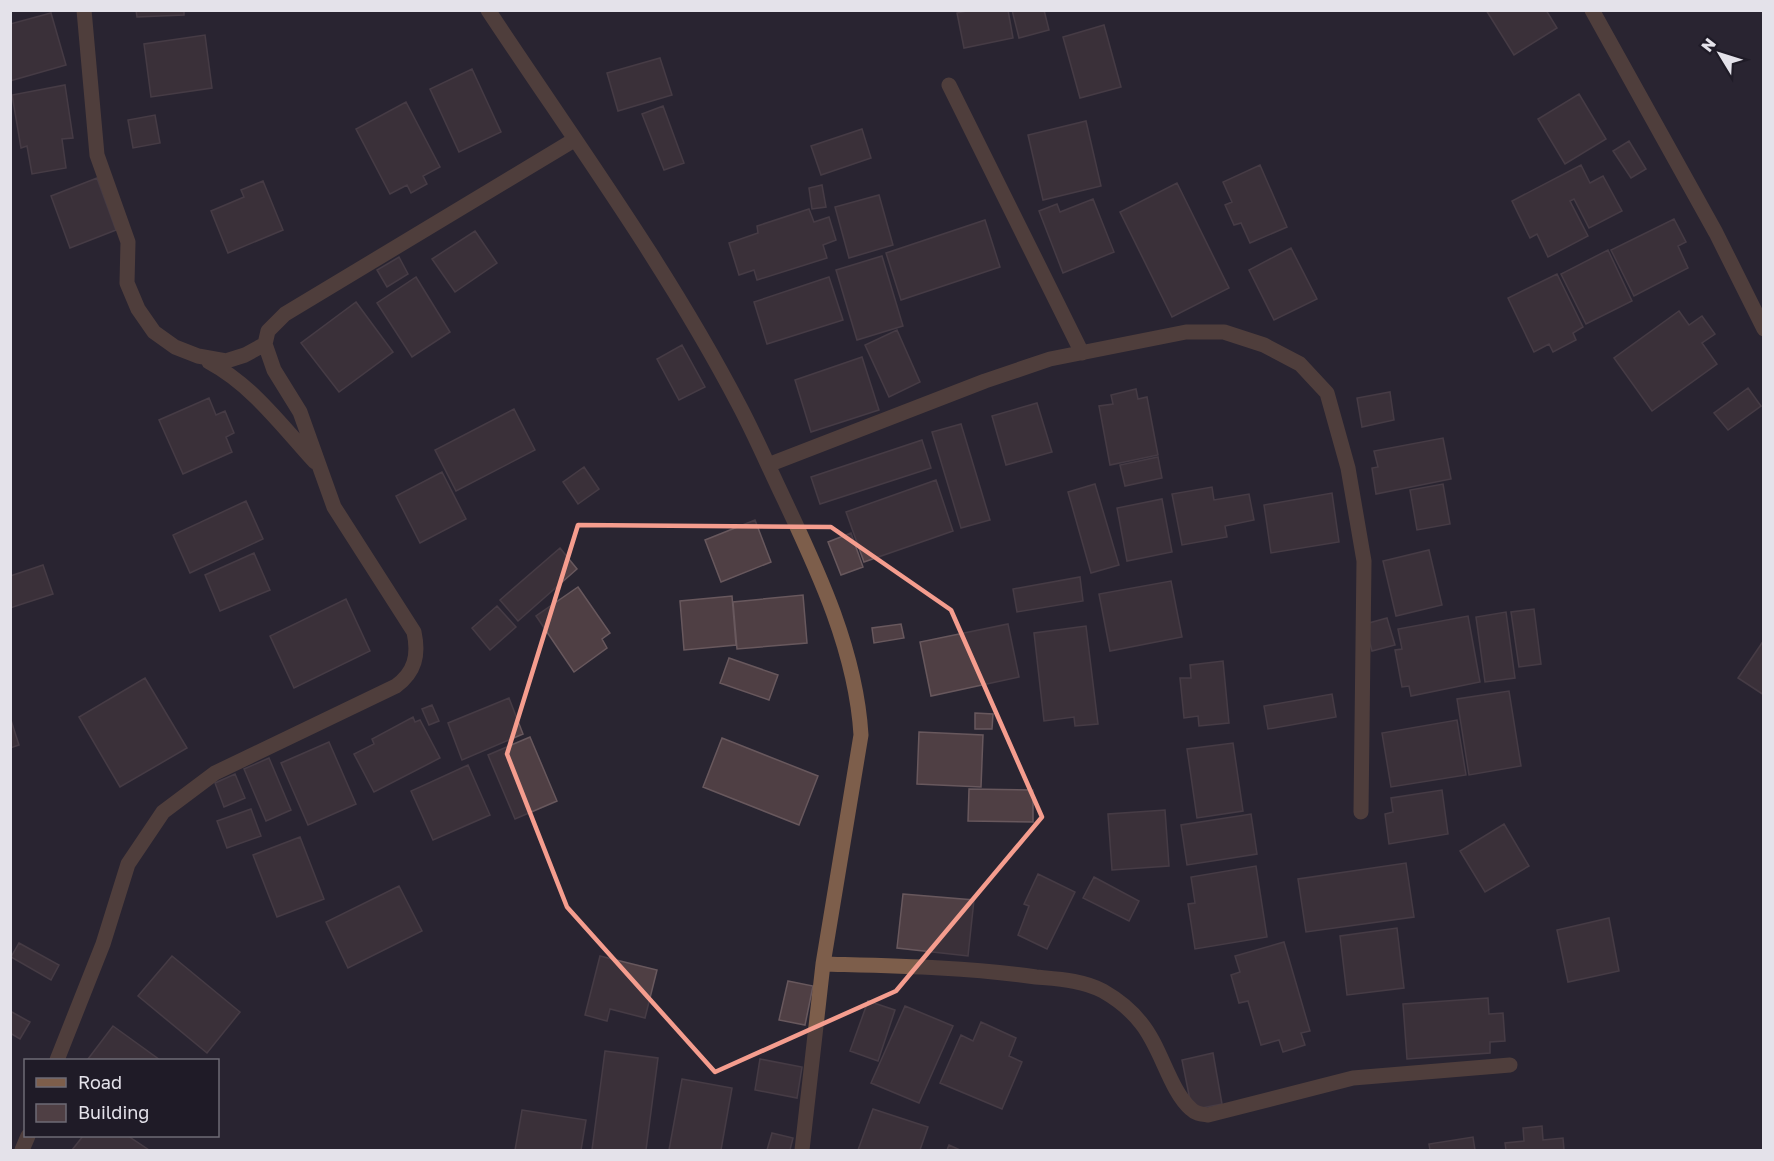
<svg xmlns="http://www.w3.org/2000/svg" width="1774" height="1161" font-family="'Golos Text',sans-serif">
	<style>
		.building { fill: #4f3f44; stroke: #68585d; stroke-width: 1.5 }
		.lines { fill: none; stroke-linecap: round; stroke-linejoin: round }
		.minor { stroke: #7d5e4b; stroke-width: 15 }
		.marked { fill: none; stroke: #f59d8e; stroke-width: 4.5; stroke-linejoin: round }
	</style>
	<rect width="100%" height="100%" fill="#292531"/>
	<path class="building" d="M 136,10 L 184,10 L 184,15 L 137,17 Z
		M 971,10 L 1008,10 L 1013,38 L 964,48 L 957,13 Z
		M 1012,10 L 1044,10 L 1049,30 L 1019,38 Z
		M 1486,10 L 1546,10 L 1557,28 L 1514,55 Z
		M 51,13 L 66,65 L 10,81 L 10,24 Z
		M 1104,25 L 1121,87 L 1080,98 L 1063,37 Z
		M 205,35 L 212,88 L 151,97 L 144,44 Z
		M 660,58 L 672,95 L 618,111 L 607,73 Z
		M 472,69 L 501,132 L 459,152 L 430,89 Z
		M 65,85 L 73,138 L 62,139 L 66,168 L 32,174 L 27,146 L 21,148 L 12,95 Z
		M 1579,94 L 1606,139 L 1565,164 L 1538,119 Z
		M 406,102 L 440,167 L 423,176 L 427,184 L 411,193 L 407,185 L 390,194 L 356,129 Z
		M 663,106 L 684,163 L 664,170 L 642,114 Z
		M 155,115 L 160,143 L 133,148 L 128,120 Z
		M 1086,121 L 1101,186 L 1043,200 L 1028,135 Z
		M 862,129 L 871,158 L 821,175 L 811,146 Z
		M 1629,141 L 1646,169 L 1631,178 L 1613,151 Z
		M 1260,165 L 1287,227 L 1250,243 L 1241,223 L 1234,225 L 1225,205 L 1232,202 L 1223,182 Z
		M 1581,165 L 1590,183 L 1603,176 L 1622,211 L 1589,228 L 1574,199 L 1570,201 L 1588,236 L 1548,257 L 1537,234 L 1530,238 L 1512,201 Z
		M 97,178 L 116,230 L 70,248 L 51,196 Z
		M 263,181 L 283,230 L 228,253 L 211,211 L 244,197 L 241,190 Z
		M 1177,183 L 1229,288 L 1172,317 L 1120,212 Z
		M 822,185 L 826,207 L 812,209 L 809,188 Z
		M 879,195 L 893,245 L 849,258 L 835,207 Z
		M 1093,199 L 1114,252 L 1063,273 L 1039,211 L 1057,204 L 1060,212 Z
		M 809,209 L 814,222 L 829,217 L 836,240 L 823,245 L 827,258 L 757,280 L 754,270 L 739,275 L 729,243 L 758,233 L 757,226 Z
		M 1674,219 L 1686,242 L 1678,246 L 1688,268 L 1634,296 L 1611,250 Z
		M 985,220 L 1000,267 L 901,300 L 886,253 Z
		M 475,231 L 497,263 L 455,292 L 432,259 Z
		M 1291,248 L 1317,299 L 1274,320 L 1249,270 Z
		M 1608,250 L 1632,301 L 1586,324 L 1561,274 Z
		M 882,256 L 903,326 L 857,340 L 836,270 Z
		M 399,257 L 408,274 L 387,287 L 377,270 Z
		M 1557,274 L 1583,327 L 1573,333 L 1576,340 L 1553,352 L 1549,344 L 1534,352 L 1508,298 Z
		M 416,277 L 450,332 L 412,357 L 377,303 Z
		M 829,277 L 843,320 L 767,344 L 754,302 Z
		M 356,302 L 393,352 L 339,392 L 301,343 Z
		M 1679,311 L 1689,325 L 1702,316 L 1715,334 L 1702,343 L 1717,364 L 1652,411 L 1614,358 Z
		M 897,330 L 920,382 L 889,397 L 865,345 Z
		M 682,345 L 705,387 L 679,400 L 657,359 Z
		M 862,357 L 879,410 L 811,432 L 795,380 Z
		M 1748,388 L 1761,406 L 1728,430 L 1714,413 Z
		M 1136,389 L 1138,399 L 1147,397 L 1158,455 L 1110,465 L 1099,406 L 1113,404 L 1111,395 Z
		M 1390,392 L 1394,420 L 1362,427 L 1357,398 Z
		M 209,398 L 216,415 L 225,411 L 234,433 L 226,437 L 232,452 L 183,474 L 159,420 Z
		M 1037,403 L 1052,452 L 1006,465 L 992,416 Z
		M 514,409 L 535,450 L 456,491 L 435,450 Z
		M 961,424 L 990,520 L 961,528 L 932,432 Z
		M 1443,438 L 1451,479 L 1376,494 L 1372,468 L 1378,467 L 1374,451 Z
		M 922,440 L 931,468 L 820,504 L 811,477 Z
		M 1158,457 L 1162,478 L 1125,486 L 1120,465 Z
		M 584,467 L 599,489 L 578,504 L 563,482 Z
		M 442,472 L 466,519 L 420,543 L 396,496 Z
		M 936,480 L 953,531 L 864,562 L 846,512 Z
		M 1095,484 L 1119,565 L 1091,573 L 1068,492 Z
		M 1443,484 L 1450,524 L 1417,530 L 1410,490 Z
		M 1212,487 L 1214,500 L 1249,494 L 1254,520 L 1225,526 L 1227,537 L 1182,545 L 1172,494 Z
		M 1332,493 L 1339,542 L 1271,553 L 1264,505 Z
		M 1162,499 L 1172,552 L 1127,561 L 1117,508 Z
		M 246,501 L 263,539 L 190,573 L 173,535 Z
		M 755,520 L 771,562 L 721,582 L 705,540 Z
		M 851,533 L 863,567 L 841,575 L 828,542 Z
		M 560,548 L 577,569 L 518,621 L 500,600 Z
		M 1429,550 L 1442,605 L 1396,616 L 1383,561 Z
		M 254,553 L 270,590 L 220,611 L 205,575 Z
		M 43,565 L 53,594 L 10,608 L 10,576 Z
		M 1080,577 L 1083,601 L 1017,612 L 1013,589 Z
		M 1171,581 L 1182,637 L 1110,651 L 1099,594 Z
		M 578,587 L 610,633 L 602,639 L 607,648 L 574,672 L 536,616 Z
		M 803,595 L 807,643 L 737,649 L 733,602 Z
		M 732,596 L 736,645 L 684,650 L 680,601 Z
		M 346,599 L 370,651 L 294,688 L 270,636 Z
		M 497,606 L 516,627 L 490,650 L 472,628 Z
		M 1534,609 L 1541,664 L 1519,667 L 1511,612 Z
		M 1506,612 L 1515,678 L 1485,682 L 1476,617 Z
		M 1468,616 L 1480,682 L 1411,696 L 1409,686 L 1402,687 L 1395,650 L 1402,649 L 1398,629 Z
		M 1387,618 L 1395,645 L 1372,651 L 1365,624 Z
		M 901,624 L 904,638 L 874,643 L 872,628 Z
		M 1008,624 L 1019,677 L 931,696 L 920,642 Z
		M 1086,626 L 1098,724 L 1075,726 L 1074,717 L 1044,721 L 1034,633 Z
		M 1764,640 L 1764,695 L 1738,678 Z
		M 729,658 L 778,675 L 769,700 L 720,683 Z
		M 1223,661 L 1229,723 L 1199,726 L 1198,716 L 1184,718 L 1180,678 L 1191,678 L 1190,665 Z
		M 145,678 L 187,748 L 120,787 L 79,717 Z
		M 1509,691 L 1521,766 L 1469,775 L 1457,699 Z
		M 1332,694 L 1336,717 L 1268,729 L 1264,706 Z
		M 509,698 L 523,734 L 462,760 L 448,723 Z
		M 432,705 L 439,721 L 429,725 L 422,709 Z
		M 975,713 L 993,714 L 992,729 L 975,729 Z
		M 10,717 L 19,745 L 10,748 Z
		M 413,717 L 415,722 L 420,720 L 440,758 L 374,792 L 354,754 L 374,744 L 372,739 Z
		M 1457,720 L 1466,775 L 1391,787 L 1382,733 Z
		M 919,732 L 983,735 L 981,787 L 917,784 Z
		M 530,737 L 557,801 L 515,819 L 488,755 Z
		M 722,738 L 818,776 L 799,825 L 703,787 Z
		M 329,742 L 356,804 L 308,825 L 281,763 Z
		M 1233,743 L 1243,811 L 1197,818 L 1187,749 Z
		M 269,758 L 291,810 L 266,821 L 244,769 Z
		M 468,765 L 490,815 L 433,840 L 411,791 Z
		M 235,774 L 245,798 L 224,807 L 215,783 Z
		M 969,789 L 1033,790 L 1033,822 L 968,821 Z
		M 1442,790 L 1448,834 L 1389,844 L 1385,814 L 1393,812 L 1391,798 Z
		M 251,809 L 261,836 L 227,848 L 217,821 Z
		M 1165,810 L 1169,866 L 1112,870 L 1108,814 Z
		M 1251,814 L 1257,854 L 1187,865 L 1181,825 Z
		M 1504,824 L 1529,866 L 1485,892 L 1460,851 Z
		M 300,837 L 324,899 L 277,917 L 253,855 Z
		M 1406,863 L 1414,917 L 1306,932 L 1298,879 Z
		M 1256,866 L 1267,937 L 1195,949 L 1188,904 L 1195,903 L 1191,877 Z
		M 1038,874 L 1075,892 L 1047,949 L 1018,935 L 1029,906 L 1024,904 Z
		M 1094,877 L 1139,901 L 1129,921 L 1083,898 Z
		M 399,886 L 422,931 L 348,968 L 326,922 Z
		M 903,894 L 974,900 L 968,956 L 897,948 Z
		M 1609,918 L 1619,971 L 1568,982 L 1557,930 Z
		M 1397,928 L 1404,988 L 1347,995 L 1340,936 Z
		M 1284,942 L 1310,1031 L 1301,1033 L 1305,1045 L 1283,1052 L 1279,1040 L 1261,1045 L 1248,1001 L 1239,1003 L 1231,975 L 1240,972 L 1235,956 Z
		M 19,943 L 59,965 L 51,980 L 11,957 Z
		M 172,956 L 240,1012 L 207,1053 L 138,996 Z
		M 600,956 L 657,970 L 645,1018 L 610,1009 L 607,1021 L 585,1015 Z
		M 788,981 L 813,986 L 805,1025 L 779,1020 Z
		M 1488,998 L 1489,1014 L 1503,1013 L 1505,1041 L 1490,1042 L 1490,1053 L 1407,1059 L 1403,1004 Z
		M 868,1001 L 895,1010 L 878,1061 L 850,1051 Z
		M 905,1006 L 953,1026 L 919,1103 L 871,1083 Z
		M 10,1011 L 30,1022 L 20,1039 L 10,1033 Z
		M 981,1022 L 1016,1038 L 1009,1056 L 1022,1062 L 1002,1109 L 940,1083 L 961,1035 L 973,1041 Z
		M 113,1026 L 160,1060 L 90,1060 L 88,1059 Z
		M 605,1051 L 658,1058 L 646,1150 L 592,1150 Z
		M 1213,1053 L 1222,1104 L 1192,1110 L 1182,1060 Z
		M 760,1059 L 802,1067 L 797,1098 L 755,1090 Z
		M 682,1079 L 732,1088 L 721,1150 L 669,1150 Z
		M 873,1109 L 928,1127 L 920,1150 L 858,1150 Z
		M 522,1110 L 586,1120 L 581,1150 L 515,1150 Z
		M 1542,1126 L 1543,1140 L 1563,1138 L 1564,1150 L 1506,1150 L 1505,1143 L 1524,1141 L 1523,1128 Z
		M 772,1133 L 793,1138 L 790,1150 L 767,1150 Z
		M 83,1136 L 128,1136 L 149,1150 L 72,1150 Z
		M 1473,1137 L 1475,1150 L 1430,1150 L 1429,1144 Z
		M 949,1145 L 960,1150 L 947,1150 Z"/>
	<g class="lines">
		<path class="minor" d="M 84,10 L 97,155 L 128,242 L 127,283 L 138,309 L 154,332 L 175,347 L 198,356 L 226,361 L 245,355 L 265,344
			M 488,10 C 574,140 667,267 739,405 C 755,435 769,468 784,499 C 819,573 856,652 861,735 L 823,964 L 802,1150
			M 1592,10 L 1716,233 L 1764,329
			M 949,85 L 1082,353
			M 209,362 C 252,385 282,426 315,462
			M 768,465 L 985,381 L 1050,359 L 1186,332 L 1224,332 L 1264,345 L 1300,364 L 1327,393 L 1348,468 L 1364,561 L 1361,812
			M 823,964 C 894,966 965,967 1036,977 C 1058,979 1083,980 1103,991 C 1117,999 1131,1010 1141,1023 C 1161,1047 1170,1091 1191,1109 C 1196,1114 1201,1114 1208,1115 L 1353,1078 L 1510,1065
			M 57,1060 L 103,944 L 128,864 L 163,812 L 215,773 L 396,686 C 415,672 419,655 414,632 L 334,507 L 300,412 L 274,370 L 265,344 L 268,331 L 285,314 L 574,140
			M 22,1150 L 28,1136"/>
	</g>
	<path d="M0 0H1774V1161H0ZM 578,525 L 831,527 L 951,610 L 1042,817 L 896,991 L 715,1072 L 567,907 L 507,754 Z" fill="#292531" fill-opacity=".55" fill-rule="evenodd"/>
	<path class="marked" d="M 578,525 L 831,527 L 951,610 L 1042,817 L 896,991 L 715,1072 L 567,907 L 507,754 Z"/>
	<rect width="1774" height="1161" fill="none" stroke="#e4e2ea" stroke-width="24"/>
	<rect x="24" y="1059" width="195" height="78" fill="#1f1b27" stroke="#6e6b75" stroke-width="1.5"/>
	<rect x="36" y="1078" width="30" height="9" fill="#7d5e4b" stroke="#6e6b75" stroke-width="1.5"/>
	<text x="78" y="1089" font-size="18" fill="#e4e2ea">Road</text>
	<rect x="36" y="1104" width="30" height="18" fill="#4f3f44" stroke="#6e6b75" stroke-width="1.5"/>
	<text x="78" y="1119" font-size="18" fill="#e4e2ea">Building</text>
	<g transform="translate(1720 54) rotate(308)" stroke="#1f1b27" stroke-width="4.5" paint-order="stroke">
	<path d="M0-4.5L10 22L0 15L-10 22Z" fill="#e4e2ea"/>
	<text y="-9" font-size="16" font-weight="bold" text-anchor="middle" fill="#e4e2ea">N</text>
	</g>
</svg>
